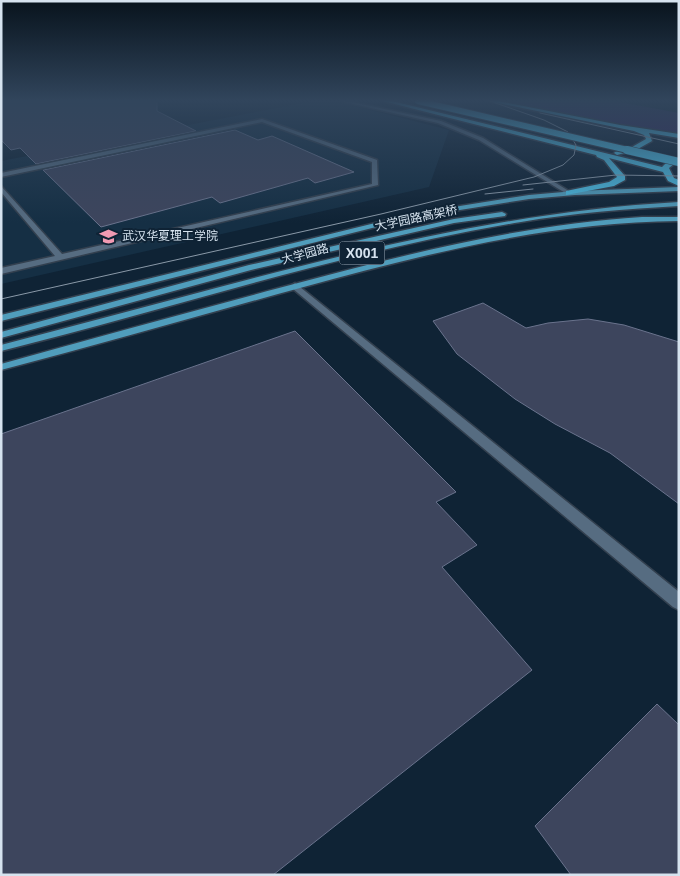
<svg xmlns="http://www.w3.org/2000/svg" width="680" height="876" font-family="Helvetica,'Noto Sans SC',sans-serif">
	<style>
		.built { fill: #152f44 }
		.green { fill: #37285e }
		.building { fill: #3d455d; stroke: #6a738d }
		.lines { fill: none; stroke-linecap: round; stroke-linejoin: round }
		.street-casing { stroke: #33404f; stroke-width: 3 }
		.primary-casing { stroke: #33404f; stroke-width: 3 }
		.highway-casing { stroke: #33404f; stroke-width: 3 }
		.street { fill: #566c81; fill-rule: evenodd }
		.primary { fill: #509dbc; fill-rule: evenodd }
		.highway { fill: #4cbde3; fill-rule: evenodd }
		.tram { stroke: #8a99a8; stroke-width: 1 }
		.highway-bridge-far1-casing { stroke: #33404f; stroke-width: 8; stroke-linecap: butt }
		.highway-bridge-casing { stroke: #33404f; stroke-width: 9; stroke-linecap: butt }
		.highway-bridge-far1 { stroke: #4cbde3; stroke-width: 6 }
		.highway-bridge { stroke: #4cbde3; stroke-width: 8 }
		.labels { text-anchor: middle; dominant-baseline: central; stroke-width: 4; stroke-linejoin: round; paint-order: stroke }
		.far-street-label { font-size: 12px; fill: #d6e3ef; stroke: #0f2335 }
		.far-poi-label { font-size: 12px; fill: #d6e3ef; stroke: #0f2335; text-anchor: start }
		.shield { fill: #0f2335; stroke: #9aa9b7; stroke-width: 1 }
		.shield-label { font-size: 14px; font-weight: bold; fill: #d6e3ef }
	</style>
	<rect width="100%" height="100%" fill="#0f2335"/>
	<path class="built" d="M 313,101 L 335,101 L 449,130 L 429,187 L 1,284 L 1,161 Z"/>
	<path class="green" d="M 490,101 L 614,101 L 679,113 L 679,133 L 653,129 L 621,129 Z"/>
	<path class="building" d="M 1,101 L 157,101 L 157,111 L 196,131 L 36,164 L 20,148 L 11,150 L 1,140 Z
		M 235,130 L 258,140 L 272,136 L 354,172 L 315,183 L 308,178 L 220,203 L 212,197 L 101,227 L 43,170 Z
		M 483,303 L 526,328 L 548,323 L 588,319 L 624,325 L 679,342 L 679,504 L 610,453 L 555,424 L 515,399 L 457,354 L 433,321 Z
		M 295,331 L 456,492 L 436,502 L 477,545 L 442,567 L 532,670 L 273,875 L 1,875 L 1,434 Z
		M 657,704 L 679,725 L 679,875 L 571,875 L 535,826 Z"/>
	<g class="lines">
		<defs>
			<path id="street" d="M 340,101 L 347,101 L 441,121 L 483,138 L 572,193 L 567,194 L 479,140 L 438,123 Z
				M 262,119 L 377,160 L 378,185 L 1,274 L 1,268 L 55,256 L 1,192 L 1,186 L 62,254 L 372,184 L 372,162 L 262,122 L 1,177 L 1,173 Z
				M 295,283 L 679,592 L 679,610 L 673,607 L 292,288 L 291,286 Z"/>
			<path id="primary" d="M 679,187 L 679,191 L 575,195 L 529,199 L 416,217 L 1,321 L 1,315 L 416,213 L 529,195 L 575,191 Z
				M 679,202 L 679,206 C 626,209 573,213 521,222 C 345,251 174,308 1,351 L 1,345 C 73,326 145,307 216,288 C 372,247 517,211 679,202 Z
				M 502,212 L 506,214 L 505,216 L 454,223 L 251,270 L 1,338 L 1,332 L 249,265 L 454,219 Z
				M 642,217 L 679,217 L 679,221 C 549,222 425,254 300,288 C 201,315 101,344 1,370 L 1,364 C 94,338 186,313 279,288 C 399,256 518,225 642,217 Z"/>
			<path id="highway" d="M 383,101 L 392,101 L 662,167 L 667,162 L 673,162 L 674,164 L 669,168 L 674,178 L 679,180 L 679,186 L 668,181 L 663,172 L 609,158 L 625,176 L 625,180 L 614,186 L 566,195 L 566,191 L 609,182 L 617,177 L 604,160 L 597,157 L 596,155 Z
				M 488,101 L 498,101 L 620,125 L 679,134 L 679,138 L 649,133 L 652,141 L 636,150 L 617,155 L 614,153 L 615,152 L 632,147 L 646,139 L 644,135 L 634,131 Z"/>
		</defs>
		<use href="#street" class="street-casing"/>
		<use href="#primary" class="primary-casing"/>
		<use href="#highway" class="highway-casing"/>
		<use href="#street" class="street"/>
		<use href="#primary" class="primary"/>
		<use href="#highway" class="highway"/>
		<path class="tram" d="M 540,113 L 679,144
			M 523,185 L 616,175 L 679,176
			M 485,194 L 533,189
			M 1,299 L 381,214 L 534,177 L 563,165 L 574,155 L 576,145 L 568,132 L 544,120 L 490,101"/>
		<defs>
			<path id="highway-bridge-far1" d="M 418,101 L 632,151"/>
			<path id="highway-bridge" d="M 627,150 L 679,162"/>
		</defs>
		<use href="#highway-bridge-far1" class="highway-bridge-far1-casing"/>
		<use href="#highway-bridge" class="highway-bridge-casing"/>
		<use href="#highway-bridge-far1" class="highway-bridge-far1"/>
		<use href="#highway-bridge" class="highway-bridge"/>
	</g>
	<linearGradient id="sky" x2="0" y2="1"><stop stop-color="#08131d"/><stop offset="0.45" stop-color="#31455c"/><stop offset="1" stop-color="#31455c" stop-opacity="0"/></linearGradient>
	<rect width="680" height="223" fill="url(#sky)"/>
	<defs>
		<symbol id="university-bare" viewBox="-9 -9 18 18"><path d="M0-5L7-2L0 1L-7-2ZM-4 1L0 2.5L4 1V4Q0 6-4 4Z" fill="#f19ab2" stroke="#0f2335" stroke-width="2.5" paint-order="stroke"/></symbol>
	</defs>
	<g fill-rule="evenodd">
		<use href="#university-bare" x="96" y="224" width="25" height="25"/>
	</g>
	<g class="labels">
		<g class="far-street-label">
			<text transform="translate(416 218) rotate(-12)">大学园路高架桥</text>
			<text transform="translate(305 254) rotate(-15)">大学园路</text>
		</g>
		<g class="far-poi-label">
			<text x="122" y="236">武汉华夏理工学院</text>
		</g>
		<rect class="shield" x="339.5" y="241.5" width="45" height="23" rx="4"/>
		<g class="shield-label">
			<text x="362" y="253">X001</text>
		</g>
	</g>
	<rect width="680" height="876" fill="none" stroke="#d6e3ef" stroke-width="5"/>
</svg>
